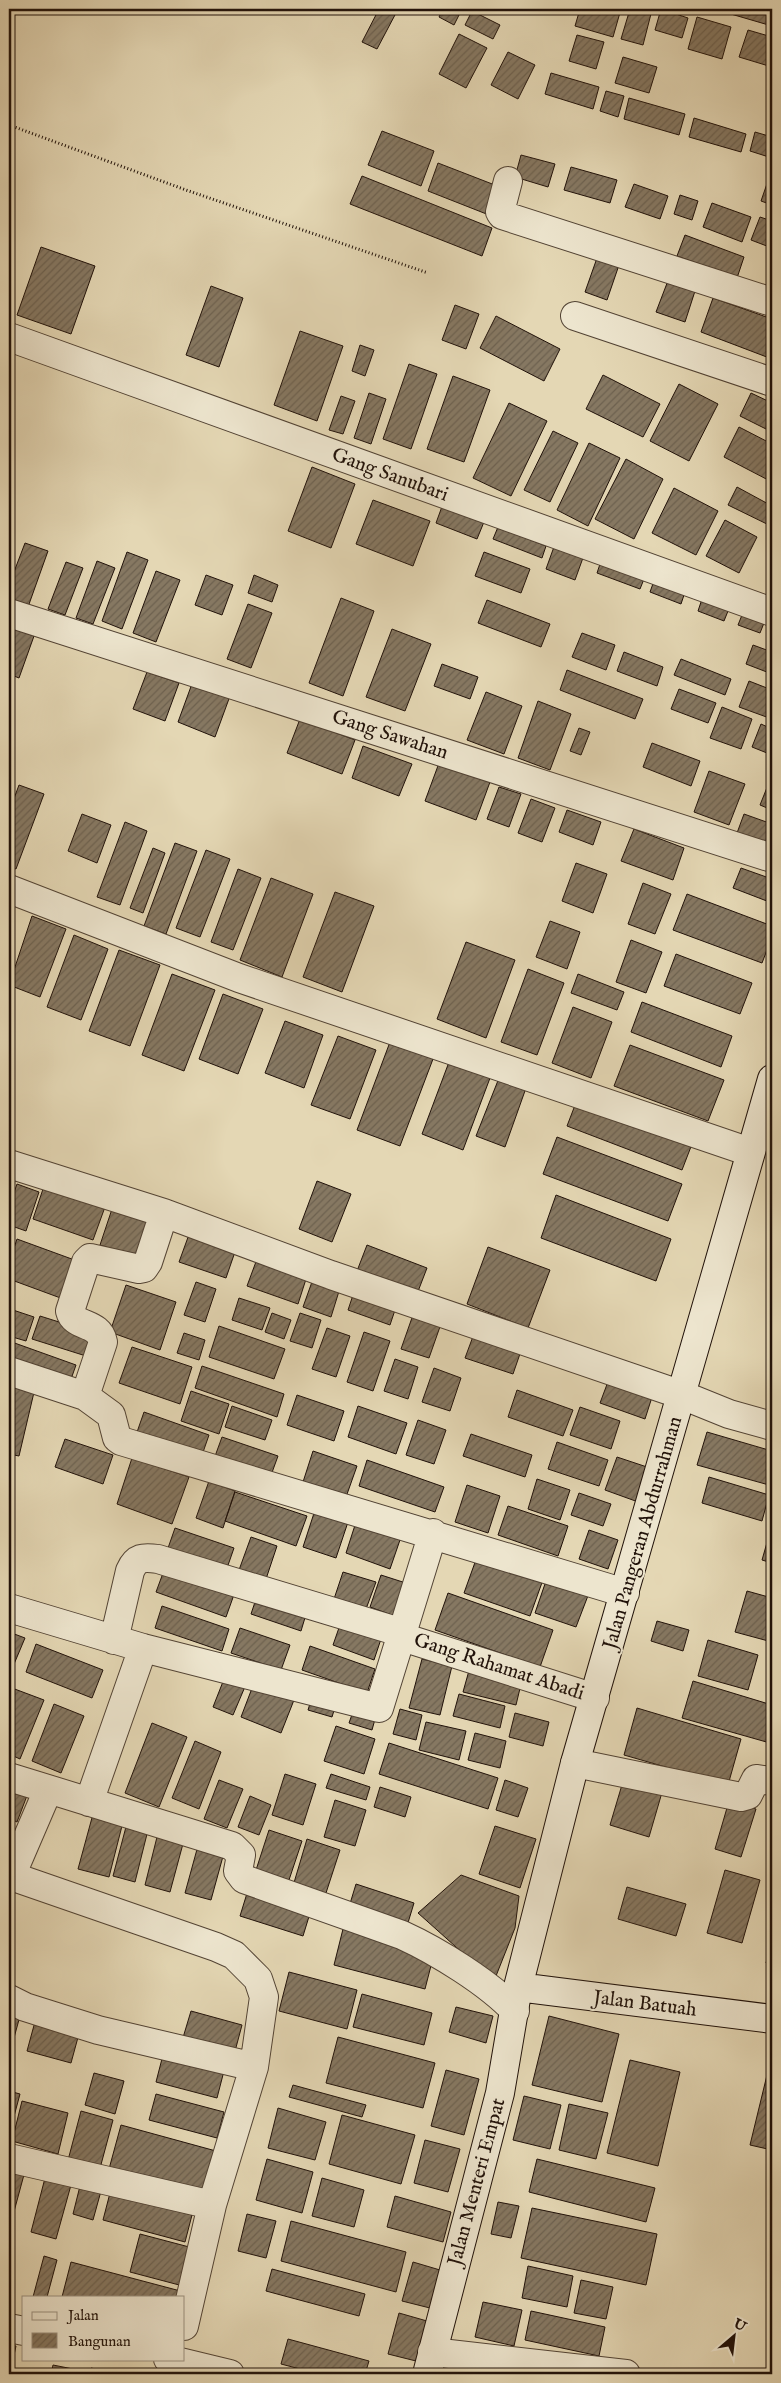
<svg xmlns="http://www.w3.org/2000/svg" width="781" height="2383" font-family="'IM FELL English',serif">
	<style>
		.building { fill: url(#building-hatch); stroke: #21120a }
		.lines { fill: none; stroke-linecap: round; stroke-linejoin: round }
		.street-casing { stroke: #524334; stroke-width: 30 }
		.secondary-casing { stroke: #21120a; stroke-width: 30 }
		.path { stroke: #21120a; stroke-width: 3; stroke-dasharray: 1 2.5; stroke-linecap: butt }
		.street { stroke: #ede5ce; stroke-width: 28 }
		.secondary { stroke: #ede5ce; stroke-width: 28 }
		.labels { text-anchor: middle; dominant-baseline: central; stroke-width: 4; stroke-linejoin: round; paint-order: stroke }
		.street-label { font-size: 20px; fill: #21120a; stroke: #ede5ce }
	</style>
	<defs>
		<pattern id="building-hatch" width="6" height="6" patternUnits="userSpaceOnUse" patternTransform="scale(1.25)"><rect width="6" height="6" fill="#867862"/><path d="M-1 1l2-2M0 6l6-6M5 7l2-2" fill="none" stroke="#6d614f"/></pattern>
	</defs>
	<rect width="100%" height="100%" fill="#e4d7b4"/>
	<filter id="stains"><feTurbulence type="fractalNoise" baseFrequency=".004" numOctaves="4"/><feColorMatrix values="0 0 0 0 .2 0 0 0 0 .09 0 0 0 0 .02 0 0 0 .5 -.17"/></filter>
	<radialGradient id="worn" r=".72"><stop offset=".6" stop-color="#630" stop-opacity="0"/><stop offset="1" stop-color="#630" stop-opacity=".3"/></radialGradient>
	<path class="building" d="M 379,9 L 388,9 L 396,13 L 377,49 L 362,42 Z
		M 443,9 L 462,9 L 454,25 L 439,17 Z
		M 580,9 L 621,9 L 613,37 L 575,26 Z
		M 630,9 L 652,10 L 643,45 L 621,39 Z
		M 661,9 L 688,18 L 682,38 L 655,30 Z
		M 695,9 L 715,9 L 713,14 Z
		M 725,9 L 772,9 L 772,26 L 724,12 Z
		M 472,11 L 500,25 L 493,39 L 465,25 Z
		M 697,17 L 731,27 L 722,59 L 688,49 Z
		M 748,30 L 772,37 L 772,67 L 739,57 Z
		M 459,34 L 487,48 L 466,88 L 439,74 Z
		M 577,35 L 604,42 L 596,69 L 569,61 Z
		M 508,52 L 535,65 L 518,99 L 491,85 Z
		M 623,57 L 657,67 L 649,93 L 615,83 Z
		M 551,73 L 599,87 L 593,109 L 545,94 Z
		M 606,91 L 624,96 L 618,117 L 600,111 Z
		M 629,98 L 685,114 L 679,135 L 624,119 Z
		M 694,118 L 746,134 L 741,152 L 689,137 Z
		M 382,131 L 434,151 L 421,186 L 368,165 Z
		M 755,132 L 772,137 L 772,158 L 750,151 Z
		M 521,155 L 555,164 L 548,187 L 515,177 Z
		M 438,163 L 500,187 L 489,215 L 428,191 Z
		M 571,167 L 617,180 L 610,203 L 564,190 Z
		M 770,175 L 772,176 L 772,205 L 761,201 Z
		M 362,176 L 492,228 L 482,256 L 350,204 Z
		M 634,184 L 668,196 L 660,219 L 625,207 Z
		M 680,195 L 698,201 L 692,220 L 674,214 Z
		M 712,203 L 751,217 L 742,242 L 703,227 Z
		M 760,217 L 772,221 L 772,248 L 751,240 Z
		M 685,235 L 744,257 L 737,278 L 677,256 Z
		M 41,247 L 95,266 L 71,334 L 17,315 Z
		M 597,258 L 619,265 L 607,300 L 585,292 Z
		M 669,278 L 696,288 L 685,322 L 656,312 Z
		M 211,286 L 243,298 L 219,367 L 186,355 Z
		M 713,298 L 772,319 L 772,359 L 701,332 Z
		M 455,305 L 479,314 L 466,349 L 442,340 Z
		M 496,316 L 560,349 L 544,381 L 480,348 Z
		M 300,331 L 343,346 L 317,421 L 274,405 Z
		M 360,345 L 374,350 L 365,376 L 352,371 Z
		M 409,364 L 437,374 L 411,449 L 383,439 Z
		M 603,375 L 660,404 L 643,437 L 586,409 Z
		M 453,376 L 490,390 L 464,462 L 427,449 Z
		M 679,384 L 718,404 L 689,461 L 650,441 Z
		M 369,393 L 386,399 L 371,444 L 354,438 Z
		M 751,393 L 772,403 L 772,432 L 740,416 Z
		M 341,396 L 355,401 L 343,434 L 329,430 Z
		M 509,403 L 547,421 L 511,496 L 473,478 Z
		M 739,427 L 772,444 L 772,482 L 724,457 Z
		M 553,431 L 578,443 L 550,502 L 524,490 Z
		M 589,443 L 620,458 L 588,526 L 557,510 Z
		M 626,459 L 663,479 L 634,539 L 595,519 Z
		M 312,467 L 355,484 L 331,548 L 288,531 Z
		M 737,487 L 772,506 L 771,526 L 728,505 Z
		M 674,488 L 718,511 L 696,555 L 652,533 Z
		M 373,500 L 430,521 L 413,566 L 356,544 Z
		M 444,501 L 486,517 L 477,539 L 436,523 Z
		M 725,520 L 757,537 L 739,573 L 706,556 Z
		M 498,527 L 546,546 L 542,558 L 493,539 Z
		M 25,543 L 48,551 L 28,607 L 9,600 L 9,585 Z
		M 555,544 L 584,555 L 575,580 L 546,569 Z
		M 127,552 L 148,560 L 122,629 L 102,621 Z
		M 484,552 L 530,569 L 521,593 L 475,576 Z
		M 602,558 L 646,574 L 640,589 L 597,573 Z
		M 97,561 L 115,568 L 93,624 L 76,618 Z
		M 66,562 L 83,568 L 65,615 L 48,609 Z
		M 156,571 L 180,580 L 156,642 L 133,633 Z
		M 206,575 L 233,585 L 222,615 L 195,605 Z
		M 254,575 L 278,585 L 272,602 L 248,593 Z
		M 655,578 L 686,589 L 681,604 L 650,592 Z
		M 703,596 L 730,606 L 724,621 L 698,611 Z
		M 341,598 L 374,611 L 343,696 L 309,683 Z
		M 487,600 L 550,624 L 541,647 L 478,623 Z
		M 248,604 L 272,613 L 251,668 L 227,659 Z
		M 746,605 L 768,613 L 760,633 L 738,625 Z
		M 9,627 L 34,636 L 19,678 L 9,674 Z
		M 392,629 L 431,644 L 405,711 L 366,697 Z
		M 582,633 L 615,645 L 606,670 L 572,657 Z
		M 753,645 L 772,652 L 772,674 L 746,664 Z
		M 624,652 L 663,667 L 657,686 L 617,671 Z
		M 681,659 L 731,679 L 725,695 L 674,675 Z
		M 442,664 L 478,677 L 470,699 L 434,686 Z
		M 567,670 L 643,699 L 635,719 L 560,690 Z
		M 147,672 L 179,683 L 165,721 L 133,709 Z
		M 193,681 L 230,696 L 215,737 L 178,722 Z
		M 749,681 L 772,690 L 772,719 L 739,707 Z
		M 679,689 L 716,703 L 708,723 L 671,709 Z
		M 486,692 L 522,706 L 504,754 L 467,740 Z
		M 538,701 L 571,714 L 550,770 L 518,758 Z
		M 722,707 L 752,719 L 741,749 L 710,738 Z
		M 300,719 L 355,740 L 342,774 L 287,753 Z
		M 761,724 L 772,729 L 772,755 L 752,747 Z
		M 579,728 L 590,732 L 581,755 L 570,751 Z
		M 652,743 L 700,761 L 691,786 L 643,767 Z
		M 363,746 L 412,764 L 399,796 L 352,778 Z
		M 439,763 L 490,782 L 476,820 L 425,801 Z
		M 709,771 L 745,784 L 729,825 L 694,812 Z
		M 772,775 L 772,810 L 760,805 Z
		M 19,785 L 44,794 L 16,869 L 9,866 L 9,812 Z
		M 499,787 L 521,794 L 509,827 L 487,819 Z
		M 531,799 L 555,808 L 542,842 L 518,833 Z
		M 567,810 L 601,822 L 593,845 L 559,832 Z
		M 82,814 L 111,825 L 97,863 L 68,851 Z
		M 744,814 L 772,824 L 772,847 L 737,833 Z
		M 125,822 L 147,831 L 120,905 L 97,897 Z
		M 634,829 L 684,848 L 673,880 L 621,861 Z
		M 175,843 L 197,851 L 166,934 L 144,926 Z
		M 153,848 L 165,853 L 143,913 L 130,908 Z
		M 206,850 L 230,859 L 200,937 L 176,928 Z
		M 576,863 L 607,874 L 593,913 L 562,901 Z
		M 741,868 L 772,879 L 772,903 L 733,888 Z
		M 238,869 L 261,878 L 233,950 L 211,942 Z
		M 271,878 L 313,894 L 282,977 L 240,960 Z
		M 643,883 L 671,894 L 655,934 L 628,924 Z
		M 335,892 L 374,906 L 342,992 L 303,977 Z
		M 687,894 L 772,926 L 772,937 L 762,963 L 673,930 Z
		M 32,916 L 66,929 L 40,997 L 9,985 Z
		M 550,921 L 580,932 L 567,969 L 536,957 Z
		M 74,935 L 108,949 L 81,1020 L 47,1007 Z
		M 631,940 L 662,952 L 646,993 L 616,982 Z
		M 466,942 L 515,960 L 486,1038 L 437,1019 Z
		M 119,950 L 160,965 L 130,1046 L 89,1031 Z
		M 676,954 L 752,983 L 740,1014 L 664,986 Z
		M 528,969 L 564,983 L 537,1055 L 501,1042 Z
		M 172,974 L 215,990 L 184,1071 L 142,1055 Z
		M 578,974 L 624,992 L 617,1010 L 571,993 Z
		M 223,994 L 263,1009 L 238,1074 L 199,1059 Z
		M 642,1002 L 732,1036 L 721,1067 L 631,1032 Z
		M 573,1007 L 612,1022 L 591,1078 L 552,1063 Z
		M 285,1021 L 323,1035 L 304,1088 L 265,1073 Z
		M 338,1036 L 376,1050 L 350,1119 L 311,1105 Z
		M 390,1042 L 433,1059 L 400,1146 L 357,1130 Z
		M 630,1045 L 724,1080 L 708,1121 L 614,1086 Z
		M 449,1062 L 490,1078 L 463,1150 L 422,1134 Z
		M 499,1078 L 526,1088 L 505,1147 L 476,1136 Z
		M 577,1100 L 692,1144 L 682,1170 L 567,1126 Z
		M 557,1137 L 682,1184 L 668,1221 L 543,1174 Z
		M 317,1181 L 351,1194 L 332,1242 L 299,1229 Z
		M 17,1184 L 39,1192 L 26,1231 L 9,1225 L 9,1207 Z
		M 44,1186 L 105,1207 L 93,1240 L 33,1219 Z
		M 556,1195 L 671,1239 L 656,1281 L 541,1238 Z
		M 113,1206 L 155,1220 L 141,1259 L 100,1245 Z
		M 191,1229 L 237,1246 L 226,1278 L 179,1262 Z
		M 17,1239 L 80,1262 L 66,1300 L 9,1279 L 9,1263 Z
		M 367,1245 L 427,1268 L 417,1294 L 357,1271 Z
		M 488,1247 L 550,1270 L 528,1328 L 467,1304 Z
		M 257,1259 L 307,1276 L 298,1304 L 247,1286 Z
		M 313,1279 L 340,1288 L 331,1317 L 303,1307 Z
		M 196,1282 L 216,1289 L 205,1322 L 184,1315 Z
		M 126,1285 L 176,1302 L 160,1350 L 110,1332 Z
		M 355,1289 L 397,1304 L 390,1325 L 348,1310 Z
		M 239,1298 L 270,1308 L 262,1330 L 232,1320 Z
		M 10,1309 L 34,1317 L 26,1341 L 9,1336 Z
		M 414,1312 L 442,1321 L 429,1358 L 401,1349 Z
		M 272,1313 L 291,1320 L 284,1339 L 265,1332 Z
		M 300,1313 L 321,1320 L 312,1348 L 290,1341 Z
		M 40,1316 L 94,1333 L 86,1356 L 32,1339 Z
		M 219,1326 L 285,1349 L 274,1379 L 209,1357 Z
		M 327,1328 L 350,1336 L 336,1377 L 312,1369 Z
		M 475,1331 L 522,1348 L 513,1374 L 465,1358 Z
		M 364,1332 L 390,1341 L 373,1391 L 347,1382 Z
		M 184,1333 L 205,1340 L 199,1360 L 177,1353 Z
		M 9,1341 L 76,1365 L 70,1382 L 9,1360 Z
		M 132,1347 L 192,1367 L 180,1404 L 119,1383 Z
		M 395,1359 L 418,1367 L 408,1399 L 384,1391 Z
		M 202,1366 L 284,1394 L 277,1417 L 195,1388 Z
		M 434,1368 L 461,1378 L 450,1411 L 422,1402 Z
		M 609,1379 L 653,1394 L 645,1419 L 600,1403 Z
		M 9,1383 L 35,1388 L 19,1456 L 9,1454 Z
		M 517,1390 L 573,1410 L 563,1436 L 508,1417 Z
		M 191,1391 L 229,1404 L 219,1434 L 181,1421 Z
		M 297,1395 L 344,1411 L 334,1441 L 287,1425 Z
		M 232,1406 L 272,1420 L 265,1440 L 225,1427 Z
		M 358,1406 L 407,1423 L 396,1454 L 348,1437 Z
		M 580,1407 L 620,1421 L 611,1449 L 570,1435 Z
		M 144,1412 L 209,1435 L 201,1458 L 136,1435 Z
		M 418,1420 L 446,1430 L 434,1464 L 406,1455 Z
		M 707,1432 L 772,1451 L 772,1473 L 769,1485 L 697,1465 Z
		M 471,1434 L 532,1455 L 525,1477 L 463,1456 Z
		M 222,1437 L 278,1456 L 270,1478 L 214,1459 Z
		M 65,1439 L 113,1455 L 103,1484 L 55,1467 Z
		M 557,1442 L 608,1460 L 599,1486 L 548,1469 Z
		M 313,1451 L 357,1466 L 346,1497 L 303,1482 Z
		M 617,1457 L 653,1469 L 641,1503 L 605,1490 Z
		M 132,1458 L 189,1477 L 172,1524 L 117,1504 Z
		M 367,1460 L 444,1487 L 435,1512 L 359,1486 Z
		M 709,1477 L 769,1495 L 762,1521 L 702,1503 Z
		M 537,1479 L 570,1490 L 560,1520 L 528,1509 Z
		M 209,1481 L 235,1491 L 223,1528 L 196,1518 Z
		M 467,1485 L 500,1496 L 488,1533 L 455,1522 Z
		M 235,1492 L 307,1516 L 296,1546 L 225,1521 Z
		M 579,1493 L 611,1504 L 603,1526 L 571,1515 Z
		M 508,1506 L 568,1526 L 558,1556 L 498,1535 Z
		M 316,1507 L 349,1519 L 336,1558 L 303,1547 Z
		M 356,1522 L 401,1537 L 390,1569 L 346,1553 Z
		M 772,1525 L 772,1563 L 762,1560 Z
		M 175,1528 L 234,1548 L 226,1571 L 167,1551 Z
		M 589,1530 L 618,1540 L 608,1569 L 579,1559 Z
		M 251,1537 L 277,1546 L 266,1579 L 239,1570 Z
		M 478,1554 L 544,1577 L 530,1616 L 464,1593 Z
		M 166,1565 L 236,1589 L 226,1617 L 156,1592 Z
		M 343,1572 L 376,1582 L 366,1609 L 334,1599 Z
		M 381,1575 L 412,1585 L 400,1618 L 370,1607 Z
		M 547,1578 L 589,1593 L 576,1627 L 535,1613 Z
		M 747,1591 L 772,1598 L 772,1642 L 735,1632 Z
		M 258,1593 L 307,1611 L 301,1631 L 251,1614 Z
		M 448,1593 L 553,1630 L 540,1667 L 435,1630 Z
		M 162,1606 L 229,1629 L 222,1651 L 155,1628 Z
		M 657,1621 L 689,1630 L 683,1651 L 651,1641 Z
		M 341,1622 L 382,1636 L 374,1660 L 333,1645 Z
		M 240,1628 L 290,1645 L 281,1670 L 231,1653 Z
		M 9,1632 L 25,1638 L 9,1676 Z
		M 708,1640 L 758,1655 L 748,1690 L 698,1676 Z
		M 36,1644 L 103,1670 L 92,1698 L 26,1672 Z
		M 310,1646 L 375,1669 L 367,1693 L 302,1670 Z
		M 422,1659 L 452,1666 L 440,1715 L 409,1708 Z
		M 470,1667 L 522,1680 L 516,1705 L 463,1692 Z
		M 226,1674 L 247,1682 L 233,1715 L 213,1707 Z
		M 693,1681 L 772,1705 L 772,1736 L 770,1743 L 682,1718 Z
		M 254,1683 L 294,1700 L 281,1733 L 241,1717 Z
		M 12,1688 L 44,1700 L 20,1759 L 9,1754 L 9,1697 Z
		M 459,1694 L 505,1706 L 500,1728 L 453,1716 Z
		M 312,1697 L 336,1704 L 332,1717 L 308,1710 Z
		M 54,1704 L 84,1716 L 61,1773 L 32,1761 Z
		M 355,1706 L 377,1712 L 372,1730 L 349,1723 Z
		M 637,1708 L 741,1739 L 728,1785 L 624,1755 Z
		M 400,1709 L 422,1715 L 416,1740 L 393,1734 Z
		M 515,1713 L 549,1722 L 543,1746 L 509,1737 Z
		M 426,1722 L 466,1731 L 459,1760 L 419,1750 Z
		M 152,1723 L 187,1737 L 159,1807 L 125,1793 Z
		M 336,1726 L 375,1739 L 364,1774 L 324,1761 Z
		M 475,1733 L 506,1741 L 500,1768 L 468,1760 Z
		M 195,1741 L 221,1752 L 199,1809 L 172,1798 Z
		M 389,1743 L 498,1778 L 488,1809 L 379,1774 Z
		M 285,1774 L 316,1784 L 303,1825 L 272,1815 Z
		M 331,1774 L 370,1787 L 366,1800 L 326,1788 Z
		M 624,1778 L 663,1789 L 649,1837 L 610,1825 Z
		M 219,1780 L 243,1789 L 227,1828 L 204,1819 Z
		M 505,1780 L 528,1788 L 518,1817 L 496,1810 Z
		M 9,1785 L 28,1793 L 17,1822 L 9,1818 Z
		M 380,1787 L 411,1797 L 405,1817 L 374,1807 Z
		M 250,1796 L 271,1805 L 259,1835 L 238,1827 Z
		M 335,1800 L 366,1810 L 355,1846 L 324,1837 Z
		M 729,1801 L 756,1809 L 741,1857 L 715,1849 Z
		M 93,1814 L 123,1822 L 109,1877 L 78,1869 Z
		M 127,1823 L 148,1830 L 135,1882 L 113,1876 Z
		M 495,1826 L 536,1839 L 520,1888 L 479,1874 Z
		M 269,1830 L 302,1841 L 289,1880 L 256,1870 Z
		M 158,1833 L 184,1840 L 170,1892 L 145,1885 Z
		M 307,1839 L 340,1850 L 325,1896 L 293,1886 Z
		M 199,1842 L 225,1849 L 211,1900 L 185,1893 Z
		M 725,1870 L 760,1880 L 742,1943 L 707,1933 Z
		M 461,1875 L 519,1896 L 515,1928 L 494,1981 L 418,1913 Z
		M 356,1884 L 414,1903 L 407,1926 L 349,1907 Z
		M 627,1887 L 686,1904 L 676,1936 L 618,1919 Z
		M 248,1890 L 311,1910 L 303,1936 L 240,1916 Z
		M 343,1929 L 434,1954 L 425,1989 L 334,1965 Z
		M 771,1944 L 772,1945 L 772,1965 L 766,1963 Z
		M 289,1972 L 357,1990 L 347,2029 L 279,2011 Z
		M 362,1994 L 432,2013 L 424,2045 L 353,2027 Z
		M 456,2007 L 493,2016 L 486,2043 L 449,2032 Z
		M 191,2011 L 242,2025 L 234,2055 L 182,2041 Z
		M 9,2013 L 20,2016 L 9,2056 Z
		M 549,2016 L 619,2034 L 602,2102 L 532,2085 Z
		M 36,2018 L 80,2030 L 71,2063 L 27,2051 Z
		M 338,2037 L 435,2063 L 423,2108 L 326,2083 Z
		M 164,2051 L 225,2067 L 217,2098 L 156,2082 Z
		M 630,2060 L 680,2072 L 658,2166 L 607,2153 Z
		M 446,2070 L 479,2079 L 464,2135 L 431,2126 Z
		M 94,2073 L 124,2081 L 115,2114 L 85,2105 Z
		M 767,2075 L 772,2077 L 772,2150 L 750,2145 Z
		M 293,2085 L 366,2105 L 362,2117 L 289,2097 Z
		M 9,2091 L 20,2094 L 9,2135 Z
		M 156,2094 L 224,2112 L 217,2138 L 149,2120 Z
		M 524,2096 L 561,2105 L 550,2149 L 513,2140 Z
		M 22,2101 L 68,2113 L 58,2154 L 12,2141 Z
		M 569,2104 L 608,2113 L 596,2159 L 559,2150 Z
		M 278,2108 L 326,2122 L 315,2160 L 268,2148 Z
		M 81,2111 L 113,2120 L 99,2172 L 67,2164 Z
		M 342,2115 L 415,2135 L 401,2184 L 329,2164 Z
		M 121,2125 L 216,2151 L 204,2195 L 109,2169 Z
		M 425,2140 L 460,2149 L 448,2192 L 414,2183 Z
		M 267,2159 L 313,2172 L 302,2213 L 256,2200 Z
		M 537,2159 L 655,2188 L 646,2222 L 529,2192 Z
		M 10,2167 L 25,2171 L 12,2219 L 9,2218 Z
		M 45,2178 L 71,2185 L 56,2239 L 31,2232 Z
		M 322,2178 L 364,2190 L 354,2227 L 312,2216 Z
		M 80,2186 L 101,2191 L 93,2220 L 73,2214 Z
		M 110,2193 L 192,2215 L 185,2242 L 103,2220 Z
		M 395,2196 L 451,2212 L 443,2242 L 387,2227 Z
		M 498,2202 L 519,2206 L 511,2238 L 491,2234 Z
		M 532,2208 L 657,2234 L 646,2285 L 521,2258 Z
		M 247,2214 L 276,2221 L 266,2258 L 238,2251 Z
		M 291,2221 L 406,2252 L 396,2292 L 281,2261 Z
		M 140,2234 L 193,2248 L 183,2286 L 130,2272 Z
		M 44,2256 L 57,2260 L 47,2297 L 33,2297 Z
		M 71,2262 L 188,2293 L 184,2297 L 62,2297 Z
		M 413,2262 L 440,2270 L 430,2308 L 402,2301 Z
		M 528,2266 L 573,2276 L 567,2307 L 522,2298 Z
		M 272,2269 L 365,2294 L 359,2316 L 266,2291 Z
		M 581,2280 L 613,2287 L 606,2319 L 574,2313 Z
		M 483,2302 L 522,2310 L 514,2346 L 475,2337 Z
		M 531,2311 L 605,2327 L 599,2356 L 525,2340 Z
		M 399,2313 L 427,2321 L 416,2361 L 388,2354 Z
		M 288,2339 L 369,2361 L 365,2374 L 319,2374 L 281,2364 Z
		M 9,2345 L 16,2346 L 10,2374 L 9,2374 Z
		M 53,2365 L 83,2371 L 82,2374 L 51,2374 Z
		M 91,2368 L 120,2374 L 90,2374 Z"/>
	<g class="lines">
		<defs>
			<path id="street" d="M 508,181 L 500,212 L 502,215 L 772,302
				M 575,316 L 772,382
				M 9,337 L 772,612
				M 9,613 L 772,858
				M 9,889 L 239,978 L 750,1152
				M 9,1164 L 164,1213 L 331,1275 L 682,1395 L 729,1414 L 772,1426
				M 164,1213 L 148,1262 L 144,1268 L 139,1269 L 90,1258 L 86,1262 L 70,1311 C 74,1328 99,1321 103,1342 L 85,1396 L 111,1415 L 117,1438 L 121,1441 L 625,1593
				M 9,1371 L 85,1396
				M 9,1608 L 143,1648 L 379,1708 L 433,1533
				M 402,1637 L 595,1698
				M 114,1640 L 130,1571 C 136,1557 143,1557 158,1559 L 403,1633
				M 575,1763 L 741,1797 L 748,1795 L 756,1779 L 772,1781
				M 9,1777 L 232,1846 L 241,1855 L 238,1871 L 244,1879 L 402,1935 C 437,1951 489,1983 515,2011
				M 48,1790 L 11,1876 L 216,1947 L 234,1955 L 258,1979 L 264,1997 L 254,2067 L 212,2205 L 184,2326
				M 89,1802 L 143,1648
				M 9,1999 L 25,2007 L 98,2030 L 254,2067
				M 9,2158 L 212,2205
				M 9,2328 L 24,2331
				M 432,2352 L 626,2374
				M 168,2359 L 230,2374"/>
			<path id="secondary" d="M 518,1987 L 772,2019
				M 427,2374 L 500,2093 L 518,1987 L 575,1763 L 772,1079"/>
		</defs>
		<use href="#street" class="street-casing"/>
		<use href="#secondary" class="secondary-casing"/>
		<path class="path" d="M 9,125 L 186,190 L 428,273"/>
		<use href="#street" class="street"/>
		<use href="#secondary" class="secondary"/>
	</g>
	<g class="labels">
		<g class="street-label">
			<text transform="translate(390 475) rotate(20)">Gang Sanubari</text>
			<text transform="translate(390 735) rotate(18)">Gang Sawahan</text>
			<text transform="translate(643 1533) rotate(-74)">Jalan Pangeran Abdurrahman</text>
			<text transform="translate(499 1667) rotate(18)">Gang Rahamat Abadi</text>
			<text transform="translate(645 2004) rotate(7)">Jalan Batuah</text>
			<text transform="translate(477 2182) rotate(-75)">Jalan Menteri Empat</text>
		</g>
	</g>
	<rect width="781" height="2383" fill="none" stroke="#e4d7b4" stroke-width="30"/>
	<rect x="10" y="10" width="761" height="2363" fill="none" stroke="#21120a" stroke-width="2.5"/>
	<rect x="15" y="15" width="751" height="2353" fill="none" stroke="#21120a"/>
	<rect x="22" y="2296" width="162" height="65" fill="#ede5ce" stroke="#9b9180"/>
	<rect x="32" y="2312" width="25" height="8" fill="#ede5ce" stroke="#9b9180"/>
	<text x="68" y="2320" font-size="15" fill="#21120a">Jalan</text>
	<rect x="32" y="2333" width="25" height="15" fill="url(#building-hatch)" stroke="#9b9180"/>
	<text x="68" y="2346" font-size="15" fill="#21120a">Bangunan</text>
	<g transform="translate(734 2336) rotate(28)" stroke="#ede5ce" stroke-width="4" paint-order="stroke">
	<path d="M0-4L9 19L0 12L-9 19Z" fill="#21120a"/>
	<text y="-8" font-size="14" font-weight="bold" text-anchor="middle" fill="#21120a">U</text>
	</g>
	<rect width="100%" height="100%" filter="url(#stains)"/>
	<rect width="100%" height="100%" fill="url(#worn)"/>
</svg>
